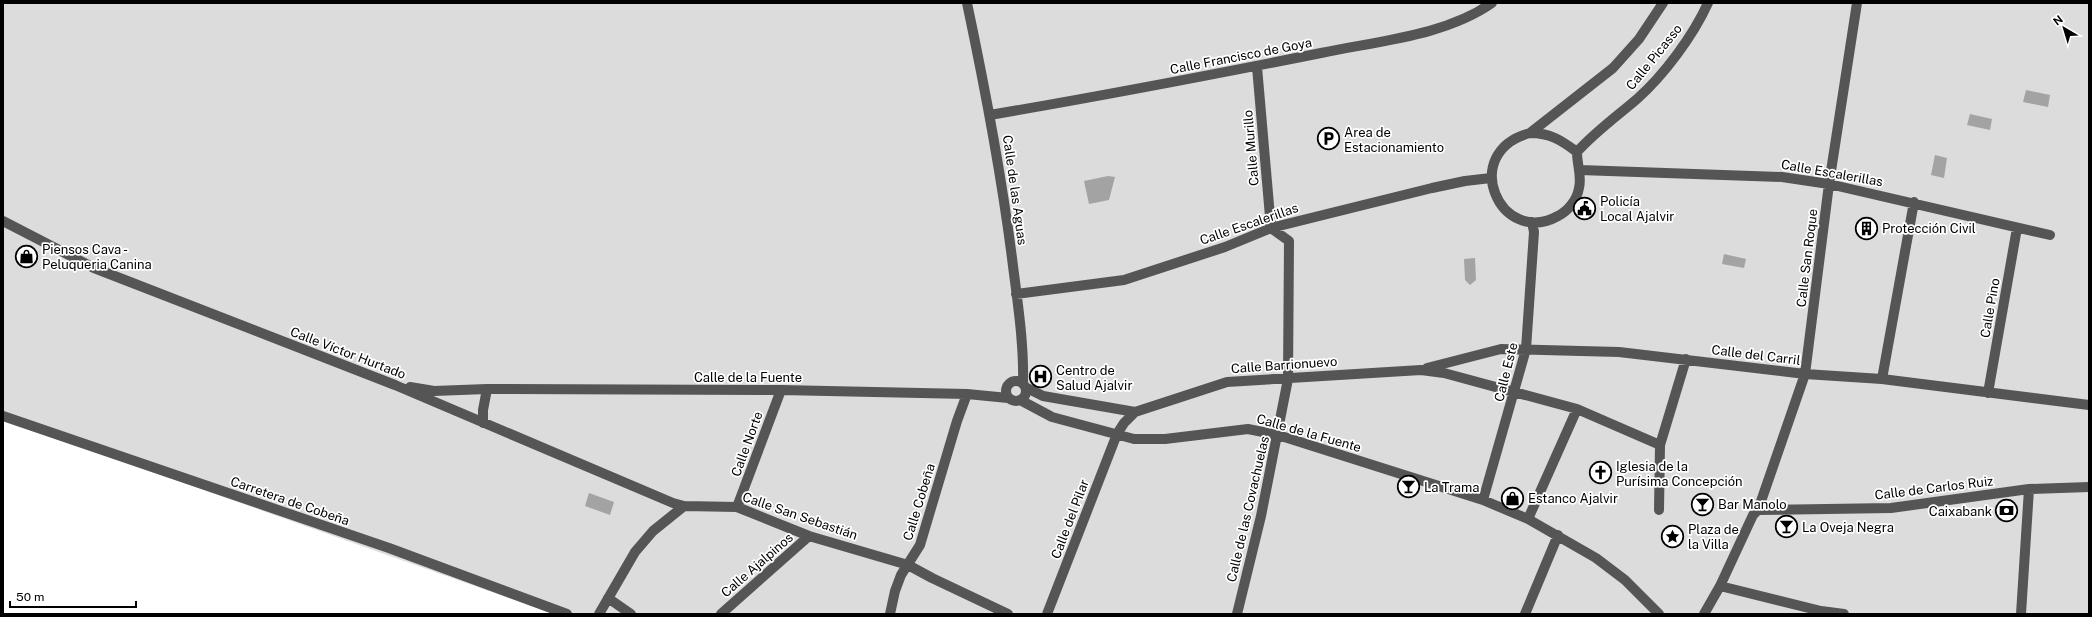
<svg xmlns="http://www.w3.org/2000/svg" width="2092" height="617" font-family="'Public Sans',sans-serif">
	<style>
		.green { fill: #dcdcdc }
		.water { fill: #a3a3a3 }
		.lines { fill: none; stroke-linecap: round; stroke-linejoin: round }
		.minor { stroke: #555; stroke-width: 10 }
		.labels { text-anchor: middle; dominant-baseline: central; stroke-width: 3.5; stroke-linejoin: round; paint-order: stroke }
		.street-label { font-size: 13px; fill: #000; stroke: #fff }
		.poi-label { font-size: 13px; fill: #000; stroke: #fff; text-anchor: start }
	</style>
	<rect width="100%" height="100%" fill="#fff"/>
	<path class="green" d="M 3,3 L 2089,3 L 2089,614 L 554,614 L 3,419 Z"/>
	<path class="water" d="M 2026,90 L 2050,95 L 2048,107 L 2023,102 Z
		M 1970,114 L 1992,119 L 1990,130 L 1967,125 Z
		M 1935,155 L 1947,158 L 1944,178 L 1931,175 Z
		M 1108,176 L 1115,177 L 1109,200 L 1089,204 L 1084,181 Z
		M 1724,254 L 1746,259 L 1744,268 L 1722,264 Z
		M 1475,258 L 1476,280 L 1470,285 L 1465,280 L 1464,259 Z
		M 589,493 L 614,502 L 610,515 L 585,506 Z"/>
	<g class="lines">
		<path class="minor" d="M 967,3 C 985,88 1001,172 1012,258 C 1017,299 1024,341 1023,382
			M 990,115 C 1101,96 1211,75 1321,53 C 1377,41 1445,36 1492,3
			M 1530,133 C 1550,133 1561,140 1577,152 C 1577,165 1582,176 1579,188 C 1577,200 1568,211 1558,216 C 1500,248 1458,152 1530,133 Z
			M 1530,133 L 1613,68 L 1639,39 L 1663,3
			M 1577,152 C 1595,132 1616,117 1637,99 C 1664,75 1693,36 1708,3
			M 1580,170 L 1782,177 L 1829,184 L 2050,235
			M 3,221 L 94,268 L 395,385 L 673,503 L 684,506
			M 1016,294 L 1124,280 L 1225,247 L 1271,228 L 1432,188 L 1465,181 L 1491,178
			M 1427,368 L 1501,349 L 1619,352 L 1805,374 L 1882,379 L 2089,405
			M 1882,379 L 1914,202
			M1006 391a10 10 0 1 1 20 0a10 10 0 1 1-20 0Z
			M 410,387 L 434,391 L 487,389 L 781,390 L 967,394 L 1008,398
			M 1027,388 L 1043,396 L 1135,412
			M 1988,393 L 2017,228
			M 1022,401 L 1052,417 L 1134,439 L 1165,439 L 1248,429 L 1278,435 L 1483,500 L 1528,519 L 1596,558 L 1625,580 L 1659,614
			M 3,416 L 389,548 L 567,614
			M 483,423 L 483,410 L 487,389
			M 1483,500 L 1526,349 L 1534,232 L 1532,222
			M 737,507 L 781,390
			M 1659,510 L 1660,445
			M 1758,510 L 1891,508 L 2029,489 L 2089,487
			M 1528,519 L 1577,409
			M 1720,586 L 1821,611 L 1844,614
			M 608,598 L 631,614
			M 599,614 L 635,552 L 653,531 L 684,506 L 737,507 L 809,536 L 908,565 L 932,578 L 1008,614
			M 721,614 L 809,536
			M 890,614 L 895,591 L 901,575 L 920,545 L 957,421 L 967,394
			M 1047,614 L 1117,434 L 1124,423 L 1135,412 L 1227,382 L 1421,370 L 1444,373 L 1577,409 L 1660,445 L 1686,359
			M 1237,614 L 1261,516 L 1288,379 L 1289,241 L 1271,228 L 1257,67
			M 1525,614 L 1558,535
			M 1704,614 L 1720,586 L 1753,515 L 1758,510 L 1805,374 L 1829,184 L 1857,3
			M 2021,614 L 2029,489"/>
	</g>
	<defs>
		<symbol id="parking-ring" viewBox="-11 -11 22 22"><circle r="9.5" fill="#fff" stroke="#000" stroke-width="1.5"/><path d="M-3.5-5.5H1a3.5 3.5 0 0 1 0 7H-1V5.5H-3.5ZM-1-3.4V-.6H.8a1.4 1.4 0 0 0 0-2.8Z" fill="#000"/></symbol>
		<symbol id="civic-ring" viewBox="-11 -11 22 22"><circle r="9.5" fill="#fff" stroke="#000" stroke-width="1.5"/><path d="M-.6-6.5H3V-4.5H.6V-3L4-1V1h2V6H-6V1h2V-1L-.6-3ZM-1.2 2.5V6h2.4V2.5Z" fill="#000"/></symbol>
		<symbol id="building-ring" viewBox="-11 -11 22 22"><circle r="9.5" fill="#fff" stroke="#000" stroke-width="1.5"/><path d="M-4-6H4V6H1V3H-1V6H-4ZM-2.5-4.3h1.7v1.8h-1.7ZM.8-4.3h1.7v1.8H.8ZM-2.5-1h1.7V.8h-1.7ZM.8-1h1.7V.8H.8Z" fill="#000"/></symbol>
		<symbol id="shop-ring" viewBox="-11 -11 22 22"><circle r="9.5" fill="#fff" stroke="#000" stroke-width="1.5"/><path d="M-5-2.5h2.3a2.7 3.5 0 0 1 5.4 0H5L5.5 6h-11ZM-1.5-2.5h3a1.5 2.3 0 0 0-3 0Z" fill="#000"/></symbol>
		<symbol id="hospital-ring" viewBox="-11 -11 22 22"><circle r="9.5" fill="#fff" stroke="#000" stroke-width="1.5"/><path d="M-5-5h3v3.5h4V-5h3V5h-3V1.5h-4V5h-3Z" fill="#000"/></symbol>
		<symbol id="church-ring" viewBox="-11 -11 22 22"><circle r="9.5" fill="#fff" stroke="#000" stroke-width="1.5"/><path d="M-1.2-6h2.4v3.5h3.3v2.4h-3.3V6h-2.4V-.1h-3.3v-2.4h3.3Z" fill="#000"/></symbol>
		<symbol id="bar-ring" viewBox="-11 -11 22 22"><circle r="9.5" fill="#fff" stroke="#000" stroke-width="1.5"/><path d="M-6-5H6L.8 .8V4.5H3.5V6h-7V4.5H-.8V.8Z" fill="#000"/></symbol>
		<symbol id="bank-ring" viewBox="-11 -11 22 22"><circle r="9.5" fill="#fff" stroke="#000" stroke-width="1.5"/><path d="M-6-4H6V4H-6ZM0-2.3a2.3 2.3 0 1 0 0 4.6a2.3 2.3 0 1 0 0-4.6Z" fill="#000"/></symbol>
		<symbol id="sight-ring" viewBox="-11 -11 22 22"><circle r="9.5" fill="#fff" stroke="#000" stroke-width="1.5"/><path d="M0-6L1.8-2.2L6-1.7L2.9 1.2L3.7 5.4L0 3.3L-3.7 5.4L-2.9 1.2L-6-1.7L-1.8-2.2Z" fill="#000"/></symbol>
	</defs>
	<g fill-rule="evenodd">
		<use href="#parking-ring" x="1316" y="126" width="25" height="25"/>
		<use href="#civic-ring" x="1572" y="196" width="25" height="25"/>
		<use href="#building-ring" x="1854" y="216" width="25" height="25"/>
		<use href="#shop-ring" x="14" y="244" width="25" height="25"/>
		<use href="#hospital-ring" x="1028" y="364" width="25" height="25"/>
		<use href="#church-ring" x="1588" y="460" width="25" height="25"/>
		<use href="#bar-ring" x="1396" y="474" width="25" height="25"/>
		<use href="#shop-ring" x="1500" y="486" width="25" height="25"/>
		<use href="#bar-ring" x="1690" y="492" width="25" height="25"/>
		<use href="#bank-ring" x="1994" y="498" width="25" height="25"/>
		<use href="#bar-ring" x="1774" y="514" width="25" height="25"/>
		<use href="#sight-ring" x="1660" y="524" width="25" height="25"/>
	</g>
	<g class="labels">
		<g class="street-label">
			<text transform="translate(1241 56) rotate(-11)">Calle Francisco de Goya</text>
			<text transform="translate(1654 57) rotate(-51)">Calle Picasso</text>
			<text transform="translate(1251 148) rotate(-95)">Calle Murillo</text>
			<text transform="translate(1832 173) rotate(10)">Calle Escalerillas</text>
			<text transform="translate(1015 190) rotate(82)">Calle de las Aguas</text>
			<text transform="translate(1249 224) rotate(-19)">Calle Escalerillas</text>
			<text transform="translate(1807 258) rotate(-83)">Calle San Roque</text>
			<text transform="translate(1990 308) rotate(-80)">Calle Pino</text>
			<text transform="translate(348 353) rotate(21)">Calle Víctor Hurtado</text>
			<text transform="translate(1756 355) rotate(7)">Calle del Carril</text>
			<text transform="translate(1284 365) rotate(-4)">Calle Barrionuevo</text>
			<text transform="translate(1506 372) rotate(-76)">Calle Este</text>
			<text x="748" y="377">Calle de la Fuente</text>
			<text transform="translate(1309 433) rotate(16)">Calle de la Fuente</text>
			<text transform="translate(747 444) rotate(-70)">Calle Norte</text>
			<text transform="translate(1934 488) rotate(-7)">Calle de Carlos Ruiz</text>
			<text transform="translate(290 501) rotate(19)">Carretera de Cobeña</text>
			<text transform="translate(919 502) rotate(-73)">Calle Cobeña</text>
			<text transform="translate(1248 509) rotate(-77)">Calle de las Covachuelas</text>
			<text transform="translate(800 516) rotate(19)">Calle San Sebastián</text>
			<text transform="translate(1070 519) rotate(-69)">Calle del Pilar</text>
			<text transform="translate(757 565) rotate(-41)">Calle Ajalpinos</text>
		</g>
		<g class="poi-label">
			<text x="1344" y="132">Area de<tspan x="1344" dy="15">Estacionamiento</tspan></text>
			<text x="1600" y="201">Policía<tspan x="1600" dy="15">Local Ajalvir</tspan></text>
			<text x="1882" y="228">Protección Civil</text>
			<text x="42" y="249">Piensos Cava -<tspan x="42" dy="15">Peluqueria Canina</tspan></text>
			<text x="1056" y="370">Centro de<tspan x="1056" dy="15">Salud Ajalvir</tspan></text>
			<text x="1616" y="466">Iglesia de la<tspan x="1616" dy="15">Purísima Concepción</tspan></text>
			<text x="1424" y="487">La Trama</text>
			<text x="1528" y="498">Estanco Ajalvir</text>
			<text x="1718" y="504">Bar Manolo</text>
			<text x="1992" y="511" text-anchor="end">Caixabank</text>
			<text x="1802" y="527">La Oveja Negra</text>
			<text x="1688" y="529">Plaza de<tspan x="1688" dy="15">la Villa</tspan></text>
		</g>
	</g>
	<rect width="2092" height="617" fill="none" stroke="#000000" stroke-width="8"/>
	<g transform="translate(2064 28) rotate(322)" stroke="#ffffff" stroke-width="3" paint-order="stroke">
	<path d="M0-3L7 15L0 10L-7 15Z" fill="#000000"/>
	<text y="-6" font-size="11" font-weight="bold" text-anchor="middle" fill="#000000">N</text>
	</g>
	<path d="M10 601v6h126v-6" fill="none" stroke="#000000" stroke-width="2"/>
	<text x="16" y="601" font-size="12" fill="#000000" stroke="#ffffff" stroke-width="3" paint-order="stroke">50 m</text>
</svg>
